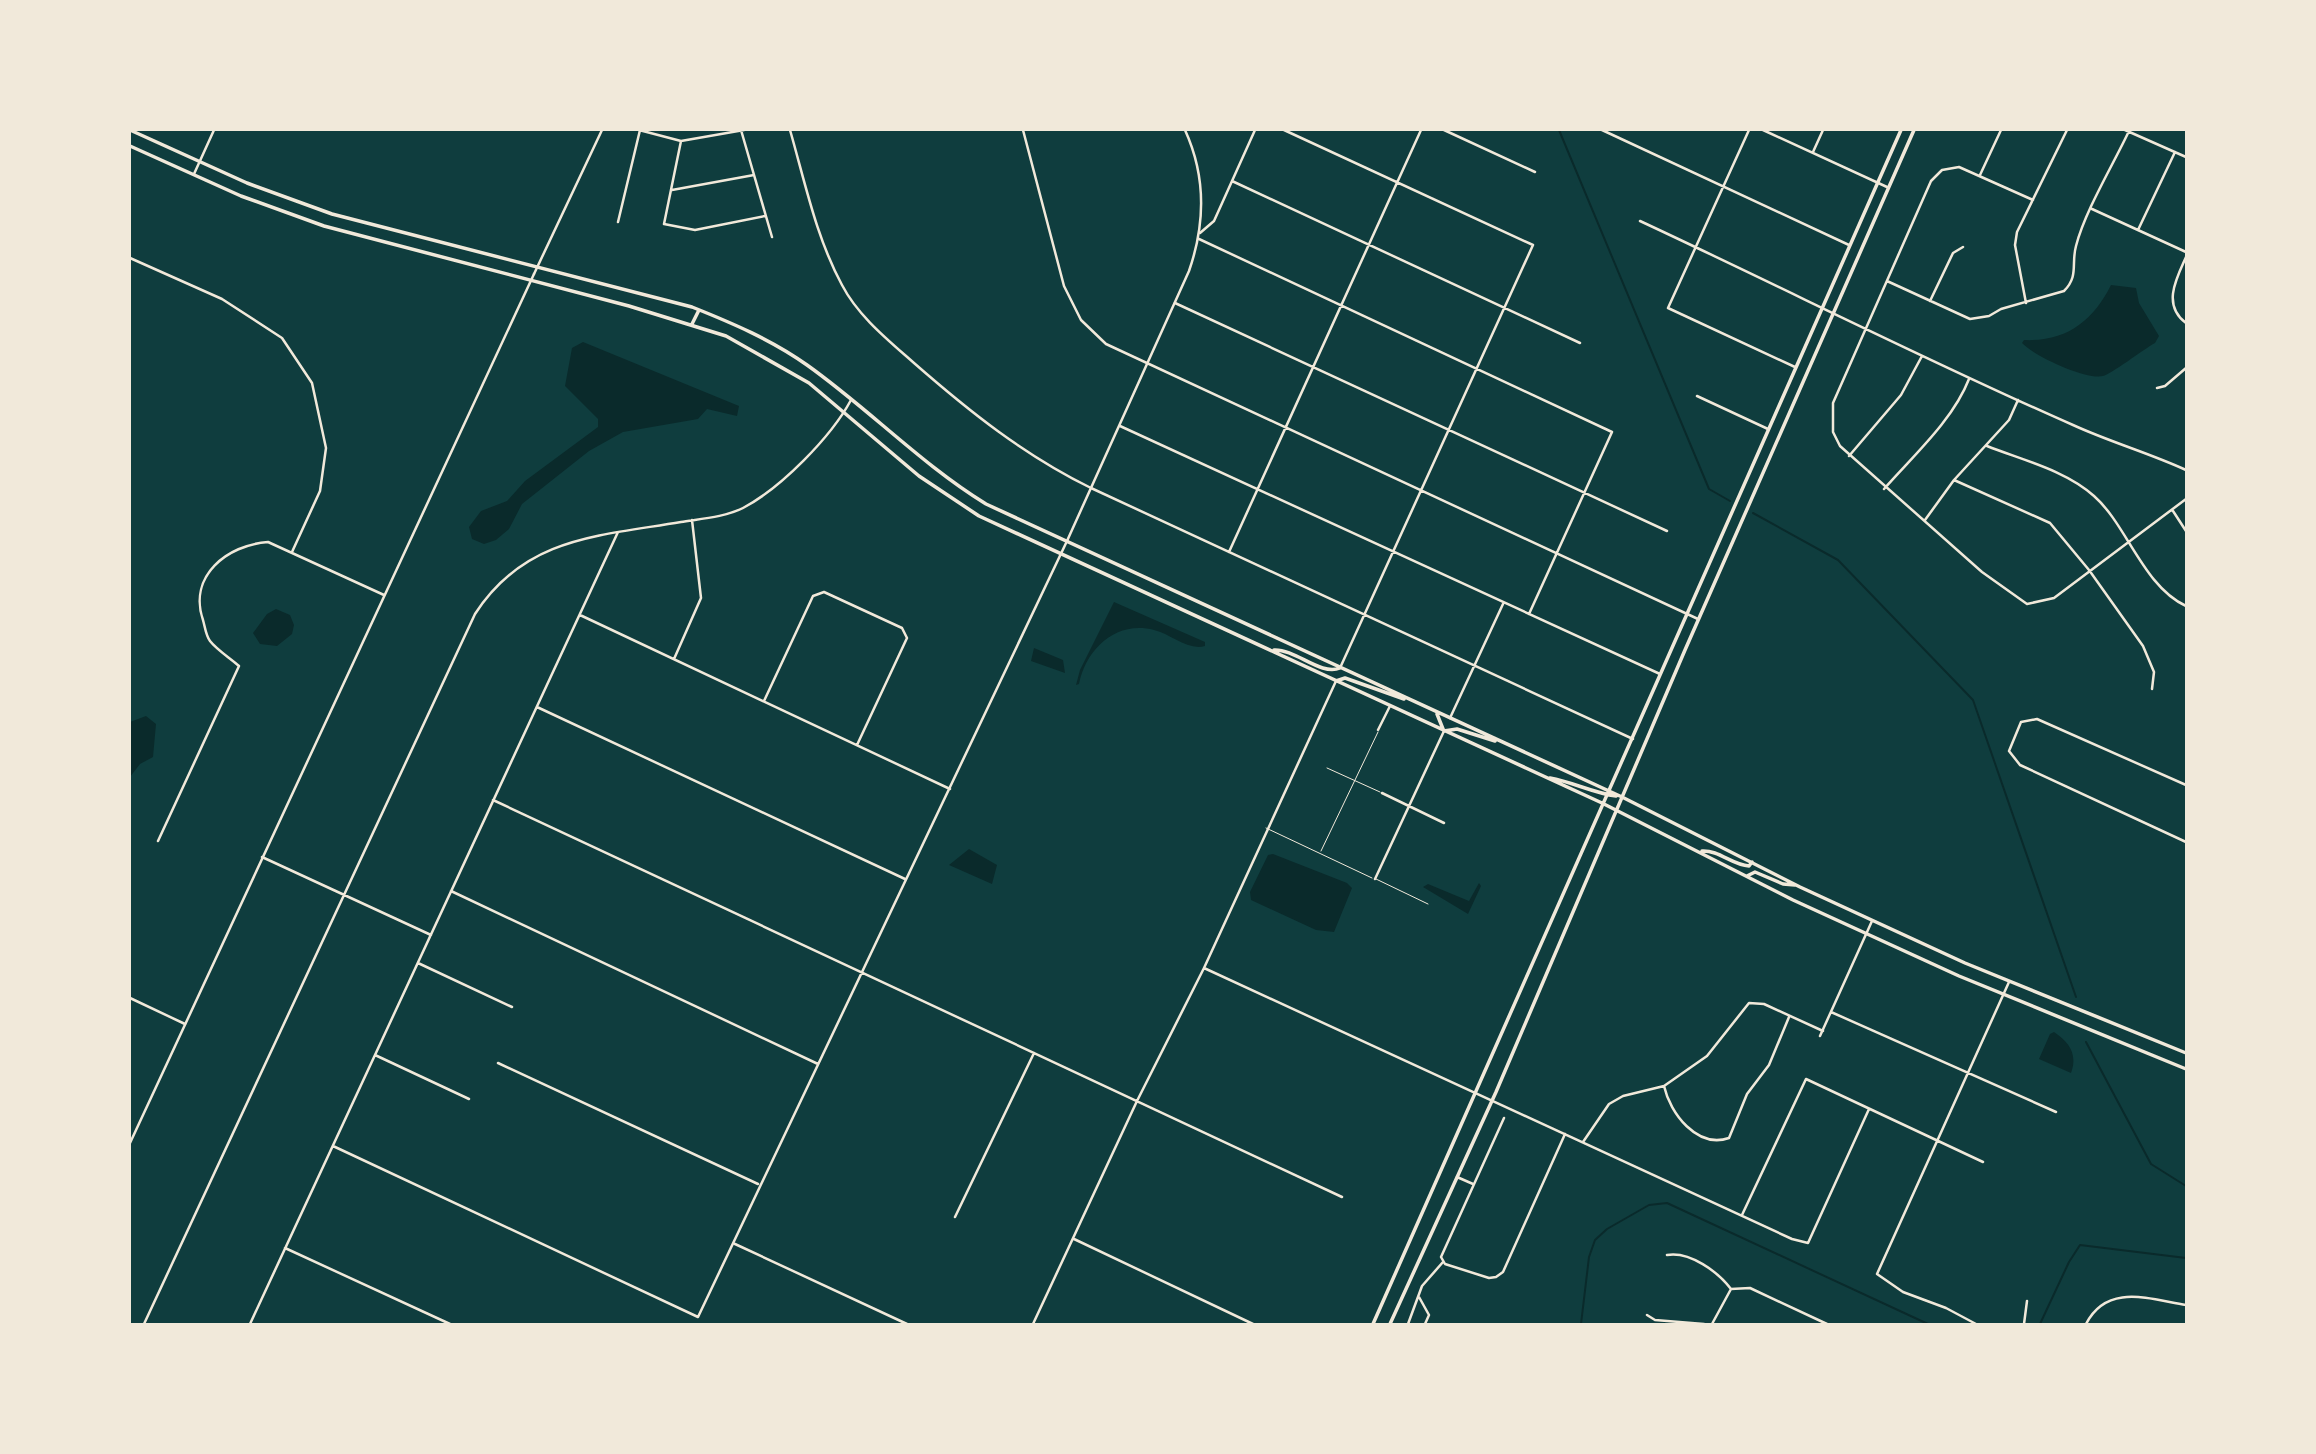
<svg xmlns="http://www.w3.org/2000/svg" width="2316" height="1454" font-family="Commissioner,sans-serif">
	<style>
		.water { fill: #0a2a2b }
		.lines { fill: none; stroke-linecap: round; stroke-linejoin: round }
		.stream { stroke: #0a2a2b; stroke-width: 2 }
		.service { stroke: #f1e9da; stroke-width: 1 }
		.minor { stroke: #f1e9da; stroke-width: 2.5 }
		.tertiary { stroke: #f1e9da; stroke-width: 2.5 }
		.primary { stroke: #f1e9da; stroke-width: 3.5 }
	</style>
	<rect width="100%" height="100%" fill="#0f3d3e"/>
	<path class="water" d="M 2111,285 L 2136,288 L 2139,303 L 2159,336 L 2155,343 C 2144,349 2110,375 2103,376 C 2086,380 2034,356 2022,343 L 2024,340 C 2066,342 2093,321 2111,285 Z
		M 583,342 L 739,406 L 737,416 L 707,409 L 698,419 L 623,432 L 589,451 L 522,504 L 509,529 L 496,540 L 484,544 L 472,539 L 469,527 L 481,511 L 507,501 L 525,481 L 598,427 L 598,419 L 565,386 L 572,348 Z
		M 1114,602 L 1205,642 L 1205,646 C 1188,651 1171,634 1154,630 C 1116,620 1086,649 1079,684 L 1076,685 L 1080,670 Z
		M 276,609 L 290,615 L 294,625 L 292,634 L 277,646 L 260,644 L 253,633 L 267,614 Z
		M 1034,648 L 1063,660 L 1065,673 L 1031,661 Z
		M 146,716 L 156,724 L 153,757 L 140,764 L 130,777 L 130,722 Z
		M 969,849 L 997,865 L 992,884 L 949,865 Z
		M 1273,854 L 1347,883 L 1352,888 L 1334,932 L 1316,930 L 1251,900 L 1250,892 L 1268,855 Z
		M 1479,883 L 1481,886 L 1468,914 L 1423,887 L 1428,884 L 1469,901 Z
		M 2054,1032 C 2069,1042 2078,1054 2071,1073 L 2039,1059 L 2050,1034 Z"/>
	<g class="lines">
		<path class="stream" d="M 1559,130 L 1709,489 L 1730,501
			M 1753,513 L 1838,560 L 1973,700 L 2076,997
			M 2086,1042 L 2151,1164 L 2186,1186
			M 1581,1324 L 1589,1257 L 1595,1240 L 1607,1229 L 1649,1205 L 1667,1203 L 1928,1324
			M 2040,1324 L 2069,1262 L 2080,1245 L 2186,1258"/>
		<path class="service" d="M 1327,768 L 1380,792
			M 1266,828 L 1372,878
			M 1321,851 L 1378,732
			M 1376,879 L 1428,904"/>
		<path class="minor" d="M 639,130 L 681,141 L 744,130
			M 741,130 L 772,237
			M 790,130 C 805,182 816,237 842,285 C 858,316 888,340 914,363 C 970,412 1024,455 1091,488 L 1633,739
			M 1023,130 L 1064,286 L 1081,320 L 1106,344 L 1698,619
			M 1284,130 L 1533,245 L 1340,668
			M 1444,130 L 1535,172
			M 1602,130 L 1849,245
			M 1749,130 L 1668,308 L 1795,367
			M 1763,130 L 1887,187
			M 2125,130 L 2186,157
			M 681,141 L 664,224 L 695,230 L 765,216
			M 1813,152 L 1823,130
			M 194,174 L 214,130
			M 1980,175 L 2001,130
			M 1232,181 L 1580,343
			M 672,190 L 754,175
			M 2033,200 L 1959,167 L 1942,170 L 1931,181 L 1833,403 L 1833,432 L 1840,446 L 1982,572 L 2027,604 L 2054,598 L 2186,499
			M 2092,209 L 2186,252
			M 1640,221 C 1784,288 1927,361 2073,425 C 2110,442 2149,453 2186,470
			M 618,222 L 640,130
			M 2138,230 L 2175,152
			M 1200,233 L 1214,221 L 1255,130
			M 1199,239 L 1612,432 L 1529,614
			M 2186,257 C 2176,279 2162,305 2186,323
			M 130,258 L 222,299 L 282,338 L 312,383 L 326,448 L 320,491 L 292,552
			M 534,274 L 602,130
			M 1887,281 L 1970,319 L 1989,316 L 2001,309 L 2064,291 C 2079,276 2071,264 2076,246 C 2085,211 2113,165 2129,131
			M 1930,301 L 1953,253 L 1963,247
			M 1175,303 L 1667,531
			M 2026,303 L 2015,245 L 2017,232 L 2067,130
			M 2157,388 L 2165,386 L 2186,368
			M 1697,396 L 1768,429
			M 1120,426 L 1660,674
			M 1987,446 C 2022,460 2065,470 2094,496 C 2127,525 2143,586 2186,606
			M 1849,456 L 1901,395 L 1922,356
			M 1954,480 L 2050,523 L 2089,570 L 2143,646 L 2154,672 L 2152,689
			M 1884,489 C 1914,455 1953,420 1969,379
			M 2173,511 L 2186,531
			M 1925,520 L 1954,480 L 2009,420 L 2018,400
			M 1229,552 L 1421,130
			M 580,615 L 950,789
			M 674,659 L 701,598 L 692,520
			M 764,701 L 813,596 L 824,592 L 902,628 L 907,638 L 857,745
			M 537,707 L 905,879
			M 1450,718 L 1503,604
			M 1378,730 L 1390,706
			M 2186,785 L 2037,719 L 2021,722 L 2009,751 L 2020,765 L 2186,842
			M 1382,793 L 1444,823
			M 493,800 L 1342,1197
			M 158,841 L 239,666 C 230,658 217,650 210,641 C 206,636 205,627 203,620 C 188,576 227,545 268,542 L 384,595
			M 262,857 L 431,935
			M 1375,879 L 1444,731
			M 451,891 L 818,1064
			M 418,963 L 512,1007
			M 1204,968 L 1792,1239 L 1808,1243 L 1869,1109
			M 130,998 L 185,1024
			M 1831,1012 L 2056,1112
			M 1820,1036 L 1872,921
			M 375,1055 L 469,1099
			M 498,1063 L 758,1184
			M 1664,1086 C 1670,1113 1697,1149 1729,1138 L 1747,1094 L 1769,1065 L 1789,1017
			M 1504,1118 L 1441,1257 L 1445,1264 L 1489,1278 L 1496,1277 L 1503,1272 L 1565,1134
			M 1583,1142 L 1609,1104 L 1623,1096 L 1664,1086 L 1707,1056 L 1749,1003 L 1764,1004 L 1823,1031
			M 333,1146 L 698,1317 L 1067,541
			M 1457,1177 L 1473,1184
			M 1742,1215 L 1806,1079 L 1983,1162
			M 955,1217 L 1034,1053
			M 1074,1239 L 1253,1324
			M 735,1244 L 907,1324
			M 285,1248 L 450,1324
			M 1667,1255 C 1690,1251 1718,1272 1731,1289 L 1750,1288 L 1827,1324
			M 1419,1297 L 1429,1315 L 1425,1324
			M 1647,1315 L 1655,1320 L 1704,1324
			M 144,1324 L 475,614 C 525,537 598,536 681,522 C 699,519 726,517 743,508 C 781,488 831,437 851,400
			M 250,1324 L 618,532
			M 1033,1324 L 1137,1101 L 1204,968 L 1336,681
			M 1408,1324 L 1422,1286 L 1443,1262
			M 1712,1324 L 1731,1289
			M 1976,1324 L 1946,1308 L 1903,1292 L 1877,1274 L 2009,982
			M 2024,1324 L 2027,1301
			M 2086,1324 C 2107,1283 2149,1299 2186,1305"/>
		<path class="tertiary" d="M 1067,541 L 1189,271 C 1206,222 1206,176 1185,130
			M 130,1143 L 534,274"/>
		<path class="primary" d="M 130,130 L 247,183 L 332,214 L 692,307 C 732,323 772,340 807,365 C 869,409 921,464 986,504 L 1622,797 L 1800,887 L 1965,963 L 2186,1053
			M 130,146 L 241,196 L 324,226 L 629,306 L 726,336 L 809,383 L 919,476 L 979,516 L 1602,803 L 1793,900 L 1959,976 L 2186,1069
			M 692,324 L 699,310
			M 1274,650 C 1296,649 1320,676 1340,668
			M 1336,681 L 1345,678 L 1404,699
			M 1437,714 L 1443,729
			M 1444,731 L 1457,729 L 1495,741
			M 1550,778 C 1573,782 1593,793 1616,796
			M 1702,851 C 1719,850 1732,865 1749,866 L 1752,862
			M 1747,876 L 1755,872 L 1783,884 L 1795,885
			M 1373,1324 L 1901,130
			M 1390,1324 L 1496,1092 L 1685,650 L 1914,130"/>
	</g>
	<rect width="2316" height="1454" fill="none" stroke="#f1e9da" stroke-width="262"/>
</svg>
